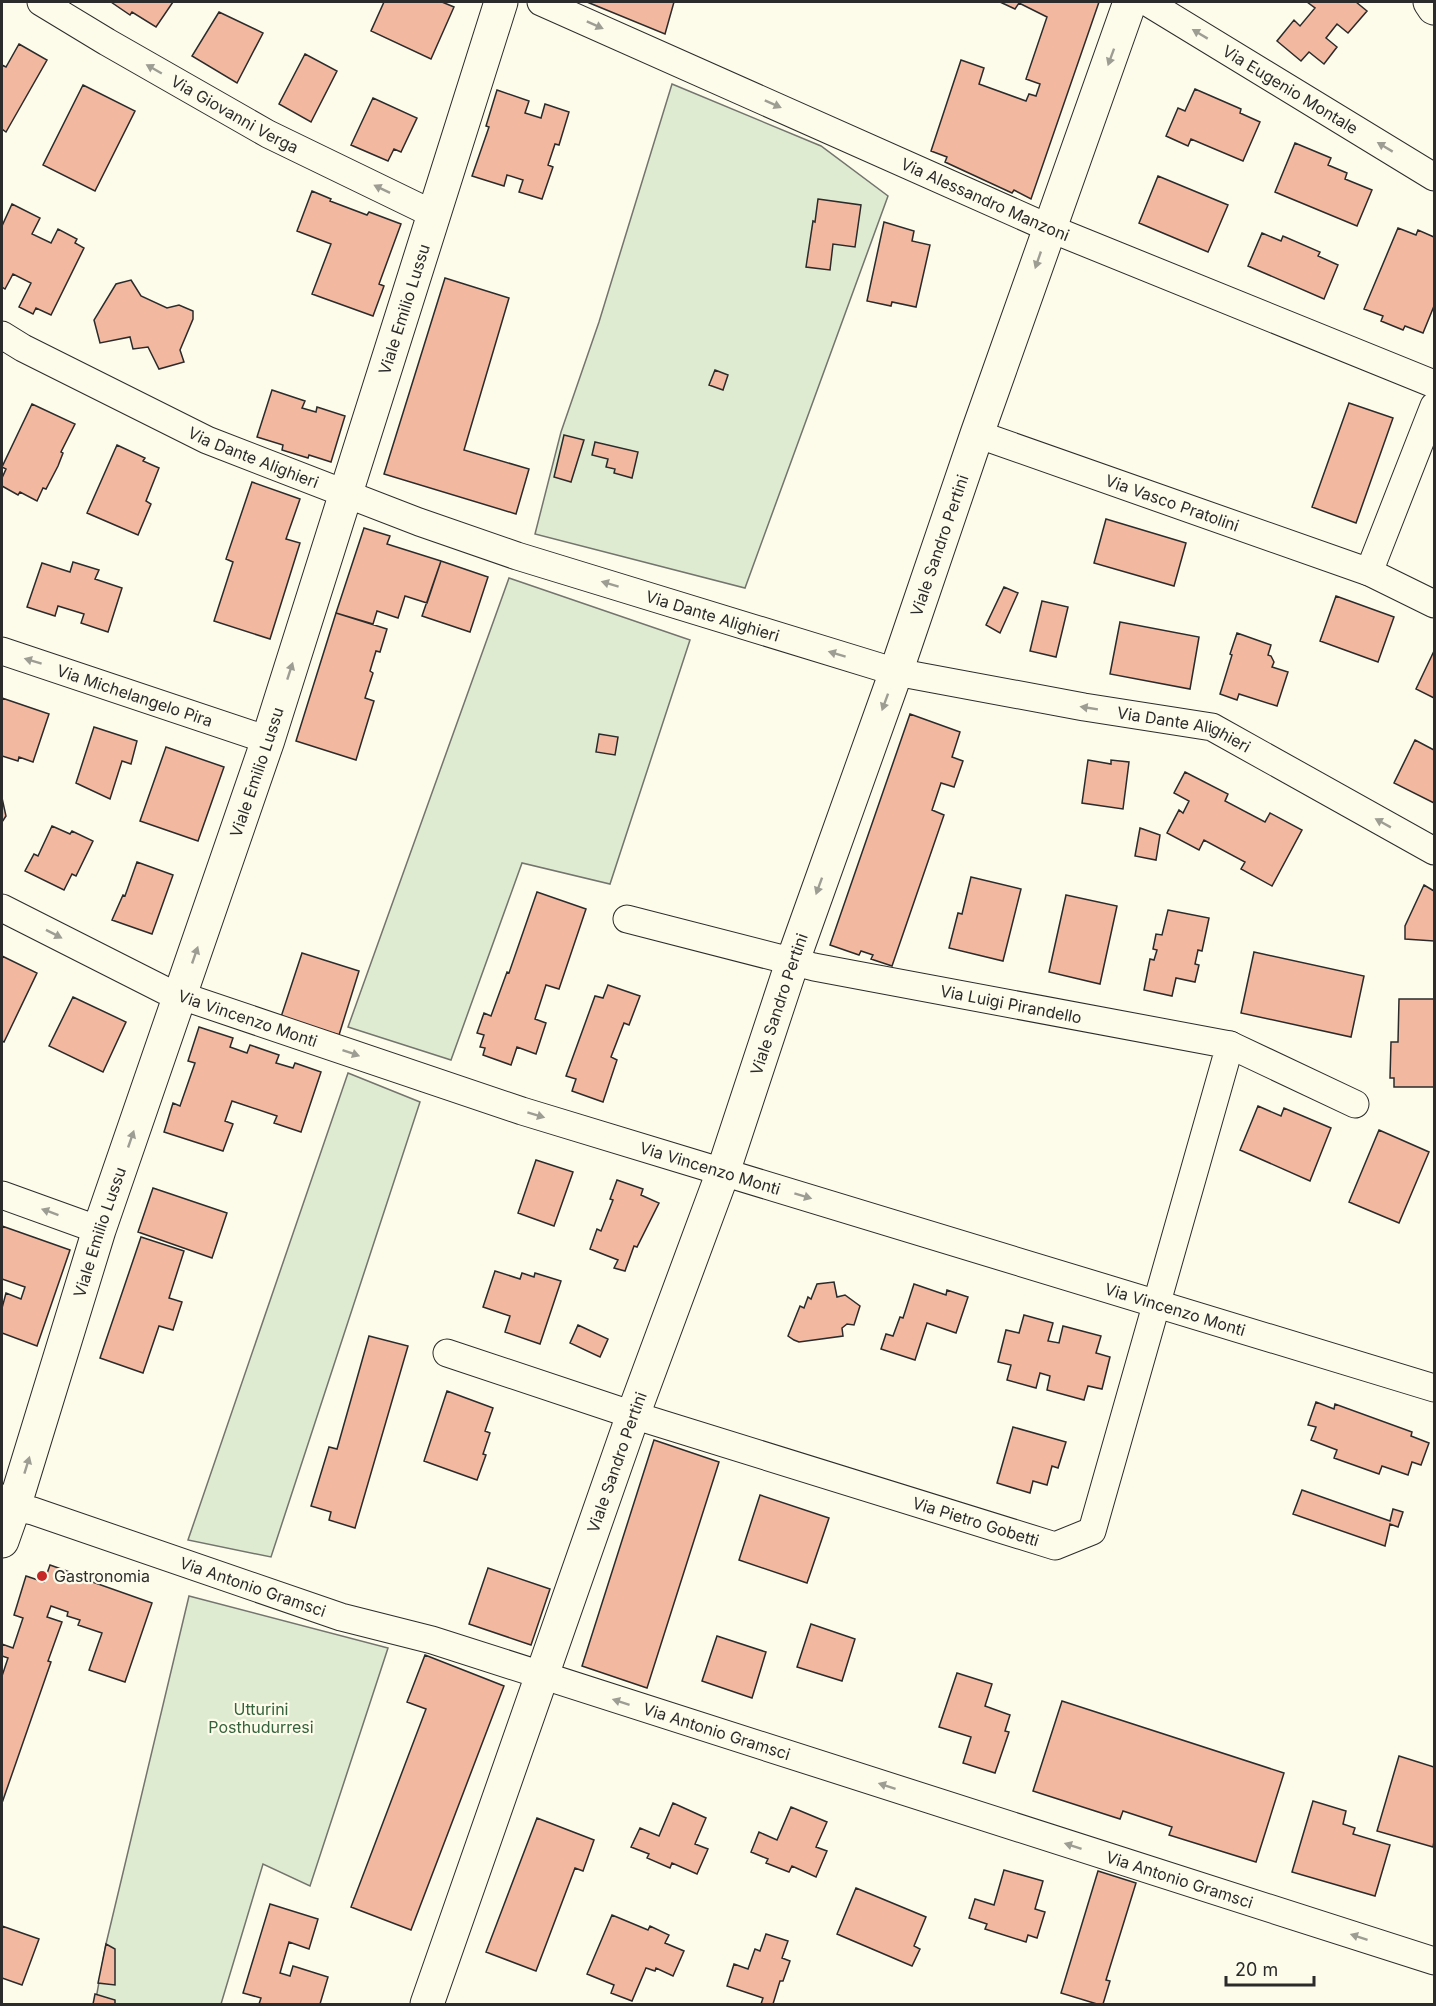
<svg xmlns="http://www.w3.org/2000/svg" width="1436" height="2006" font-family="Inter,sans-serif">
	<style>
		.green { fill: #deebd1; stroke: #74746e; stroke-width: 1.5 }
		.building { fill: #f2b8a0; stroke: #2b2b2b; stroke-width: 1.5 }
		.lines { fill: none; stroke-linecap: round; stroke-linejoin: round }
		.street-casing { stroke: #2b2b2b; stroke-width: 29 }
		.secondary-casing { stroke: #2b2b2b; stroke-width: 35 }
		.street { stroke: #fdfbea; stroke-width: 27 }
		.secondary { stroke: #fdfbea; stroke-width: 33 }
		.oneway { fill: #9e9d94 }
		.poi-dot { fill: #c62828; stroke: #fdfbea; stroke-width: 2 }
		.labels { text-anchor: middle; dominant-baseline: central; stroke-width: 4.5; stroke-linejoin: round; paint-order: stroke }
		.street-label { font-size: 16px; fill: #2b2b2b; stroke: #fdfbea }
		.poi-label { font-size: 16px; fill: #2b2b2b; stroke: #fdfbea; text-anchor: start }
		.park-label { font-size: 16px; fill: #34623c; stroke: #fdfbea }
	</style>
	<rect width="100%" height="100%" fill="#fdfbea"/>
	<path class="green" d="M 672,84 L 821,146 L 888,196 L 745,588 L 535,534 L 561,432 L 599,322 Z
		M 509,578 L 690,640 L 610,884 L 522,863 L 451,1060 L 348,1027 Z
		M 348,1073 L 420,1102 L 271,1557 L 188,1540 Z
		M 189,1596 L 388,1648 L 310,1886 L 263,1864 L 221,2004 L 95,2004 L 106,1944 Z"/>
	<path class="building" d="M 111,2 L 173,2 L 156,27 L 132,12 L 130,15 Z
		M 384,2 L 442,2 L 454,7 L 431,59 L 371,31 Z
		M 587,2 L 674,2 L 665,34 Z
		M 1000,2 L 1099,2 L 1031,199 L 1014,190 L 1012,193 L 945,162 L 947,157 L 931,151 L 961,60 L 984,68 L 979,84 L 1026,101 L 1029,94 L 1036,96 L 1040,84 L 1026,79 L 1047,17 L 1019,3 L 1015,9 Z
		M 1307,2 L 1356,2 L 1367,11 L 1348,33 L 1337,24 L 1326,38 L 1337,47 L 1324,64 L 1309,52 L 1301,61 L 1277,41 L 1294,20 L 1300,26 L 1315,8 Z
		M 219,12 L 263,33 L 237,83 L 192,56 Z
		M 19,44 L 47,60 L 6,132 L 2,129 L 2,65 L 6,67 Z
		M 305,54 L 337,71 L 311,122 L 279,104 Z
		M 83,85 L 135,111 L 95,191 L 43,165 Z
		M 1195,89 L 1241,109 L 1240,113 L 1260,122 L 1243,161 L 1191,139 L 1188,146 L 1166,136 L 1178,108 L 1185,111 Z
		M 497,90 L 529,101 L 525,113 L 541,118 L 545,104 L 569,112 L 559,145 L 555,144 L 548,165 L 553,167 L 542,199 L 519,192 L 523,180 L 507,175 L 504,186 L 472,176 L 489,127 L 486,126 Z
		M 373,98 L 417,118 L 401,152 L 394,149 L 388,161 L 351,145 Z
		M 1295,143 L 1331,158 L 1328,165 L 1347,173 L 1345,179 L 1372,190 L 1357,226 L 1275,192 Z
		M 1158,176 L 1228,205 L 1208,252 L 1139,223 Z
		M 312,191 L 331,199 L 330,201 L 367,215 L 369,212 L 401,224 L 379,284 L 384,286 L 373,316 L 312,294 L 331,244 L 297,231 Z
		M 818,199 L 861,205 L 855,247 L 833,244 L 830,270 L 806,267 L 813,221 L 815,222 Z
		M 12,204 L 40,218 L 32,234 L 51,243 L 58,229 L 77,239 L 75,243 L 84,248 L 51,315 L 36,308 L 33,314 L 19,307 L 31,283 L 13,274 L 5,289 L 2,287 L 2,226 Z
		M 884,222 L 914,231 L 912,241 L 930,245 L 916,307 L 892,302 L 891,306 L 867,301 Z
		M 1398,228 L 1416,235 L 1418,230 L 1434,237 L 1434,306 L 1423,333 L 1405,326 L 1403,330 L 1381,321 L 1383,316 L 1364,309 Z
		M 1262,233 L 1281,241 L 1283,236 L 1320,252 L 1318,256 L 1338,265 L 1324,299 L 1248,266 Z
		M 445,278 L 509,298 L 464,450 L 529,469 L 516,514 L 384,474 Z
		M 131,280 L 141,296 L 167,308 L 179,305 L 193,311 L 193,319 L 180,350 L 184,362 L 159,369 L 148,347 L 133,349 L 130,337 L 100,343 L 94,320 L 116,284 Z
		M 715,370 L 728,375 L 723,390 L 709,385 Z
		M 272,390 L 305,401 L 302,408 L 316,412 L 317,407 L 345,416 L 331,462 L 309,455 L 308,458 L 282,450 L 283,445 L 257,437 Z
		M 1349,403 L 1393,418 L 1356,523 L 1312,507 Z
		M 32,404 L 75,424 L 61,452 L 63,453 L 58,466 L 46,489 L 43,488 L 37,501 L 20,492 L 18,495 L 2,486 L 2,478 L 6,469 L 2,467 Z
		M 564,435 L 584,440 L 571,482 L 554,477 Z
		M 595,442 L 638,452 L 632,478 L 614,473 L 615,469 L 606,467 L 608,459 L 592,455 Z
		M 117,445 L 145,458 L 143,461 L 159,468 L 146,501 L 151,504 L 138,535 L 87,513 Z
		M 252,482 L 300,499 L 286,539 L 300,543 L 270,639 L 214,621 L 233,562 L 226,559 Z
		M 1106,519 L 1186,543 L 1174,586 L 1094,563 Z
		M 364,528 L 390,536 L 387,544 L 441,561 L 427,603 L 405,596 L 398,618 L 377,611 L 373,624 L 336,613 Z
		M 441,561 L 488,577 L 470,632 L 422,616 Z
		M 73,562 L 99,570 L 95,579 L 122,588 L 108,632 L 81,623 L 84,614 L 58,606 L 55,616 L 27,607 L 42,563 L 70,572 Z
		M 1004,587 L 1018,593 L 1000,633 L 986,625 Z
		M 1336,596 L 1394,617 L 1378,662 L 1320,641 Z
		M 1042,601 L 1068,607 L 1056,657 L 1030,651 Z
		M 336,613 L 387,629 L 380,652 L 376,651 L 370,671 L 373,673 L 365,698 L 374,701 L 356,760 L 296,741 Z
		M 1120,622 L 1199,637 L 1190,689 L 1110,674 Z
		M 1237,633 L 1271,645 L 1268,655 L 1271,656 L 1274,662 L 1272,667 L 1288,672 L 1277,706 L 1239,694 L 1237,700 L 1220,694 L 1232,655 L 1230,654 Z
		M 1434,651 L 1434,698 L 1416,689 Z
		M 2,698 L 49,714 L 33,762 L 19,757 L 18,761 L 2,756 Z
		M 910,714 L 960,732 L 952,757 L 963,761 L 954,787 L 941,783 L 932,810 L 944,815 L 892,966 L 871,959 L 873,955 L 861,951 L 859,955 L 830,945 Z
		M 94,727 L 137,741 L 131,764 L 122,761 L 110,799 L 76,783 Z
		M 599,734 L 618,737 L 615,755 L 596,752 Z
		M 1415,740 L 1434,750 L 1434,803 L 1394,783 Z
		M 166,747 L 224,767 L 198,841 L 140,821 Z
		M 1088,760 L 1111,764 L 1111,760 L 1129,762 L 1123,809 L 1082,803 Z
		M 1185,772 L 1228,794 L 1225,801 L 1265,822 L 1270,813 L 1302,830 L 1272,886 L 1241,869 L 1245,862 L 1204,840 L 1199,850 L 1167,833 L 1179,810 L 1183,813 L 1189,801 L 1174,793 Z
		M 2,798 L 6,816 L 2,822 Z
		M 52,826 L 70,834 L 72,831 L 93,841 L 76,876 L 72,874 L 64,890 L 25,871 L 34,854 L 38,856 Z
		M 1140,828 L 1160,835 L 1156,860 L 1135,856 Z
		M 137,862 L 173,875 L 152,934 L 112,920 L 123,895 L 125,896 Z
		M 971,877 L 1021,889 L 1003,961 L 949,948 L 958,913 L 962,914 Z
		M 1424,885 L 1434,891 L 1434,941 L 1405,939 L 1405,926 Z
		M 537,892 L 586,909 L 559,989 L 546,985 L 535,1019 L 546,1023 L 536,1054 L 517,1047 L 511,1065 L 483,1055 L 485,1048 L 480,1047 L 484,1035 L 477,1033 L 484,1013 L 491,1016 L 507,972 L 509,973 Z
		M 1066,895 L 1117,906 L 1100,984 L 1049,972 Z
		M 1168,910 L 1209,918 L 1202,951 L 1198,950 L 1195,964 L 1199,965 L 1195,982 L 1176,978 L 1172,996 L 1144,990 L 1150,959 L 1154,960 L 1157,950 L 1153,949 L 1156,934 L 1162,935 Z
		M 1254,952 L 1364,976 L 1351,1037 L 1241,1013 Z
		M 302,953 L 359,971 L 339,1035 L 281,1017 Z
		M 2,956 L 37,973 L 4,1042 L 2,1041 Z
		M 608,985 L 640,996 L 629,1025 L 624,1023 L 611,1057 L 617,1060 L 603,1102 L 572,1091 L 576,1079 L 566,1076 L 595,996 L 603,998 Z
		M 73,997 L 126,1022 L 103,1072 L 49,1046 Z
		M 1399,999 L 1434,999 L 1434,1087 L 1394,1087 L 1394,1078 L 1390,1078 L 1391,1042 L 1398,1042 Z
		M 199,1027 L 233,1038 L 230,1047 L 247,1053 L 250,1045 L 279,1055 L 276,1063 L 293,1068 L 295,1063 L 321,1072 L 301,1132 L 274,1123 L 277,1116 L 232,1101 L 225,1121 L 233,1124 L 223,1151 L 164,1132 L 173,1103 L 180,1106 L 195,1063 L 188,1061 Z
		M 1258,1106 L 1281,1116 L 1284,1108 L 1331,1128 L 1310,1181 L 1240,1150 Z
		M 1379,1130 L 1429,1152 L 1399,1223 L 1349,1202 Z
		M 536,1160 L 573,1172 L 554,1226 L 518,1213 Z
		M 617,1180 L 643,1189 L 641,1195 L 659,1203 L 637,1247 L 634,1246 L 625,1271 L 614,1268 L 618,1260 L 590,1249 L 597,1229 L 601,1231 L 613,1200 L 610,1199 Z
		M 153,1188 L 227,1213 L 212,1258 L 138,1232 Z
		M 2,1226 L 70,1250 L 37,1346 L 2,1333 L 2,1308 L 6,1293 L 21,1299 L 25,1287 L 2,1279 Z
		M 141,1237 L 184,1251 L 169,1298 L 182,1302 L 173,1330 L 159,1326 L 143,1373 L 100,1358 Z
		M 495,1271 L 520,1279 L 522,1273 L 534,1277 L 535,1273 L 561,1281 L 540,1344 L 505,1332 L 510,1316 L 483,1307 Z
		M 834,1282 L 837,1297 L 845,1295 L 860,1306 L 854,1325 L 847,1324 L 842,1328 L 843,1336 L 799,1342 L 794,1340 L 788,1336 L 800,1306 L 804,1308 L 808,1297 L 811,1299 L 817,1284 Z
		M 914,1284 L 946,1295 L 947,1290 L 968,1297 L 956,1333 L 927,1323 L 915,1360 L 881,1349 L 886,1334 L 893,1336 L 900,1317 L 903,1318 Z
		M 1024,1315 L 1053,1323 L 1048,1341 L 1059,1343 L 1063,1326 L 1101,1336 L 1096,1353 L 1110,1357 L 1102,1389 L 1088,1386 L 1084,1400 L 1047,1390 L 1050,1376 L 1040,1373 L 1036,1388 L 1007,1380 L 1011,1365 L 998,1362 L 1006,1330 L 1019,1333 Z
		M 578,1325 L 608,1339 L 600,1357 L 570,1343 Z
		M 369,1336 L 408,1346 L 355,1528 L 329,1520 L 331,1512 L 311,1506 L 329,1447 L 337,1449 Z
		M 447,1391 L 493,1408 L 485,1431 L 490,1433 L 483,1454 L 486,1455 L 477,1480 L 424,1461 Z
		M 1316,1402 L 1334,1409 L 1335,1404 L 1412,1432 L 1411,1436 L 1429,1443 L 1421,1465 L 1412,1462 L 1408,1475 L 1382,1466 L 1379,1474 L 1334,1458 L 1337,1450 L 1311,1440 L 1316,1427 L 1308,1425 Z
		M 1013,1427 L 1066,1442 L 1058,1468 L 1052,1466 L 1047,1485 L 1033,1481 L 1030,1493 L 997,1483 Z
		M 654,1440 L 719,1462 L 647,1688 L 582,1666 Z
		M 1302,1490 L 1390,1521 L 1393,1509 L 1403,1512 L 1398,1527 L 1390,1524 L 1385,1546 L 1293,1514 Z
		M 760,1495 L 829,1518 L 807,1583 L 739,1560 Z
		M 50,1565 L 81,1576 L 81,1578 L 152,1603 L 125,1682 L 89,1670 L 102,1633 L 78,1625 L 80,1620 L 67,1616 L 68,1612 L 51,1606 L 47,1617 L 62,1622 L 48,1661 L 51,1662 L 2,1803 L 2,1676 L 8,1658 L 2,1656 L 2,1644 L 13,1648 L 23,1618 L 14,1615 L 26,1576 L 44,1582 Z
		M 488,1568 L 550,1589 L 531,1645 L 469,1624 Z
		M 811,1624 L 855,1639 L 842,1681 L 797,1667 Z
		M 717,1636 L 766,1652 L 752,1698 L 702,1681 Z
		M 425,1655 L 504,1686 L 411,1930 L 351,1907 L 426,1709 L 407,1702 Z
		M 957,1673 L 992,1684 L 985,1706 L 1010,1715 L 1005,1731 L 1009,1732 L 995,1773 L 963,1763 L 971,1737 L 939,1727 Z
		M 1062,1701 L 1284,1773 L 1256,1862 L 1169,1835 L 1172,1827 L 1123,1811 L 1120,1819 L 1033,1791 Z
		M 1399,1756 L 1434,1767 L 1434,1841 L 1433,1847 L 1377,1831 Z
		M 1313,1801 L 1346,1811 L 1343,1824 L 1355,1828 L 1353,1834 L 1390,1845 L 1375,1896 L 1292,1872 Z
		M 673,1803 L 706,1818 L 695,1844 L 708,1849 L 697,1874 L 672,1863 L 670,1868 L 647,1858 L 649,1854 L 631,1847 L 640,1828 L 659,1836 Z
		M 791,1807 L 827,1822 L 816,1847 L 827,1851 L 816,1877 L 792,1866 L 789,1872 L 766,1863 L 768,1859 L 751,1852 L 759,1832 L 777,1840 Z
		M 537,1818 L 594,1840 L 583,1871 L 575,1868 L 536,1971 L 486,1952 Z
		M 1004,1870 L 1043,1881 L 1035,1909 L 1045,1912 L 1037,1938 L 1028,1935 L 1026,1942 L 985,1929 L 987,1924 L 969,1918 L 975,1899 L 994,1905 Z
		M 1098,1871 L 1136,1883 L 1106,1980 L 1110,1981 L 1103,2004 L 1097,2004 L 1061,1993 Z
		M 856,1888 L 926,1917 L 914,1946 L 920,1949 L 912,1966 L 837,1934 Z
		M 270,1904 L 318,1919 L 309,1949 L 289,1942 L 280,1973 L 290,1976 L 293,1966 L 328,1977 L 320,2004 L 259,2004 L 261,1998 L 243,1993 Z
		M 612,1915 L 648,1930 L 650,1926 L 669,1935 L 665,1943 L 684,1951 L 673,1976 L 656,1968 L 655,1971 L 646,1968 L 632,2001 L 611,1993 L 614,1985 L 587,1974 Z
		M 2,1926 L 39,1939 L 22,1985 L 2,1978 Z
		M 766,1934 L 788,1941 L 782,1958 L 790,1961 L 783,1981 L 780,1981 L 773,2004 L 761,2004 L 763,1998 L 727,1986 L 734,1964 L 748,1969 L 755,1949 L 760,1951 Z
		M 106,1944 L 115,1949 L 115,1985 L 98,1983 Z
		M 95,1994 L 115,2000 L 115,2004 L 93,2004 Z"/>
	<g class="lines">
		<defs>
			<g id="street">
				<path id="s1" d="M 41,2 L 107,42 L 268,134 L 435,215"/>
				<path id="s2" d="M 541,2 L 1049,228 L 1434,384"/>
				<path id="s3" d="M 1147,2 L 1434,177"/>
				<path id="s4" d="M 2,335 L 23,348 L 207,440 L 419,522 L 517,556 L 896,672 L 1084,707 L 1212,727 L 1434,851"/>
				<path id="s5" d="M 977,434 L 1369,572 L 1434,604"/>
				<path d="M 1369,572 L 1434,406"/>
				<path id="s6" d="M 2,651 L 268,740"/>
				<path id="s7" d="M 2,908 L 164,990 L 522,1111 L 1434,1388"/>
				<path d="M 1230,1045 L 1355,1104"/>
				<path d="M 2,1195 L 99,1230"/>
				<path id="s8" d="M 447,1353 L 633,1415 L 1055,1546 L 1092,1531 L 1230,1045 L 814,967 L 627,919"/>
				<path id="s9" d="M 2,1498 L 14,1507 L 33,1511 L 341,1617 L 432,1640 L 1434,1961"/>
			</g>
			<g id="secondary">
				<path d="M 1430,2 L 1434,8"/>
				<path id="s10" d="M 2,1541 L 14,1507 L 99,1230 L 268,740 L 501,2"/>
				<path id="s11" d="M 427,2004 L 633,1415 L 723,1172 L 792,963 L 896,672 L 977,434 L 1130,2"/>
			</g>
		</defs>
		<use href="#street" class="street-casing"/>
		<use href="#secondary" class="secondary-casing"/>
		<use href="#street" class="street"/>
		<use href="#secondary" class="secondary"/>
	</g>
	<defs><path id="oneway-solid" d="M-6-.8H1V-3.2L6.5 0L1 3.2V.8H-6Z" transform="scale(1.5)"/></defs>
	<g class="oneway">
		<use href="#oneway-solid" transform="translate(595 25) rotate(24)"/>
		<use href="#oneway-solid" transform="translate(1200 34) rotate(-149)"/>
		<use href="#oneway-solid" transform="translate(1111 57) rotate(110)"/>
		<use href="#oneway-solid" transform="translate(154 69) rotate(-150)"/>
		<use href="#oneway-solid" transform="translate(773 104) rotate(24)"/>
		<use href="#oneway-solid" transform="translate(1385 147) rotate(-149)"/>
		<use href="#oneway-solid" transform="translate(382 189) rotate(-154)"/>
		<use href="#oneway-solid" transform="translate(1038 260) rotate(109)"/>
		<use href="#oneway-solid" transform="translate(610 584) rotate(-163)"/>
		<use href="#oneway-solid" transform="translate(837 654) rotate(-163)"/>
		<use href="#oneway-solid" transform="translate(33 661) rotate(-163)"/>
		<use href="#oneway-solid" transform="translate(290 671) rotate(-72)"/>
		<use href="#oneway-solid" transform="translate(885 702) rotate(110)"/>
		<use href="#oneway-solid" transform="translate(1089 708) rotate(-171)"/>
		<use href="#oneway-solid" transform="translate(1383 823) rotate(-151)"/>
		<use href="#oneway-solid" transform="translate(819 886) rotate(110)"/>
		<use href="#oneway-solid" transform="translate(54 934) rotate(27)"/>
		<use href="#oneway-solid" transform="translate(195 955) rotate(-71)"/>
		<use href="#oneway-solid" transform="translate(351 1053) rotate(19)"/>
		<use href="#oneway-solid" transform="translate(536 1115) rotate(17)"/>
		<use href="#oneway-solid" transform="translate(131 1139) rotate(-71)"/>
		<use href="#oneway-solid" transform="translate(803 1196) rotate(17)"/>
		<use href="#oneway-solid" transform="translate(50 1212) rotate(-160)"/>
		<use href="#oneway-solid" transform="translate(27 1465) rotate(-73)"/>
		<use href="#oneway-solid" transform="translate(621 1702) rotate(-162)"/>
		<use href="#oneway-solid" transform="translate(887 1786) rotate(-162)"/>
		<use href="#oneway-solid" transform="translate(1073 1846) rotate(-162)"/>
		<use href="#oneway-solid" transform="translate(1359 1937) rotate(-162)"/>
	</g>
	<circle class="poi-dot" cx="42" cy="1576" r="6"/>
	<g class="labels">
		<g class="street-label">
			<text stroke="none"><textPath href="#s3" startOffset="168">Via Eugenio Montale</textPath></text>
			<text stroke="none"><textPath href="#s1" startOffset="224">Via Giovanni Verga</textPath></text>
			<text stroke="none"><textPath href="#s2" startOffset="486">Via Alessandro Manzoni</textPath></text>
			<text stroke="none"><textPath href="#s10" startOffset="1296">Viale Emilio Lussu</textPath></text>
			<text stroke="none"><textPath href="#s4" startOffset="280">Via Dante Alighieri</textPath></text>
			<text stroke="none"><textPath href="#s5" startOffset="207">Via Vasco Pratolini</textPath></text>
			<text stroke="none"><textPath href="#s11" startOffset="1546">Viale Sandro Pertini</textPath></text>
			<text stroke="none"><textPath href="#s4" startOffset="766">Via Dante Alighieri</textPath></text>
			<text stroke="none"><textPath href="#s6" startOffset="140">Via Michelangelo Pira</textPath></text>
			<text stroke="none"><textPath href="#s4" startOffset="1252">Via Dante Alighieri</textPath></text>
			<text stroke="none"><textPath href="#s10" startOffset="810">Viale Emilio Lussu</textPath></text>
			<text stroke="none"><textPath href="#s11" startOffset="1060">Viale Sandro Pertini</textPath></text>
			<text transform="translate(1011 1004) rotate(11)">Via Luigi Pirandello</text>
			<text stroke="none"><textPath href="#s7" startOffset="270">Via Vincenzo Monti</textPath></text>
			<text stroke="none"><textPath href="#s7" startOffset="756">Via Vincenzo Monti</textPath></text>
			<text stroke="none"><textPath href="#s10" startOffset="324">Viale Emilio Lussu</textPath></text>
			<text stroke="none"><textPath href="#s7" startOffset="1242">Via Vincenzo Monti</textPath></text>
			<text stroke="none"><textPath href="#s11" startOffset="574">Viale Sandro Pertini</textPath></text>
			<text stroke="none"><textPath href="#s8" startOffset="555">Via Pietro Gobetti</textPath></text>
			<text stroke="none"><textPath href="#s9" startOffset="267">Via Antonio Gramsci</textPath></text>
			<text stroke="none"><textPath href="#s9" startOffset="753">Via Antonio Gramsci</textPath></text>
			<text stroke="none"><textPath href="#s9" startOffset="1239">Via Antonio Gramsci</textPath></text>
		</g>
		<g class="poi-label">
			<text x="54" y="1576">Gastronomia</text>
		</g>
		<g class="park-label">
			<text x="261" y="1709">Utturini<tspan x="261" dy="18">Posthudurresi</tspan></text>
		</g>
	</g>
	<rect width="1436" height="2006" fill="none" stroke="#2b2b2b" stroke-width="6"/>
	<path d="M1226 1976v9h88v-9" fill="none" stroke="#2b2b2b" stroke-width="3"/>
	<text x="1235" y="1976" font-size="18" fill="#2b2b2b" stroke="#fdfbea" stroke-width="4.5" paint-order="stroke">20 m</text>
</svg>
